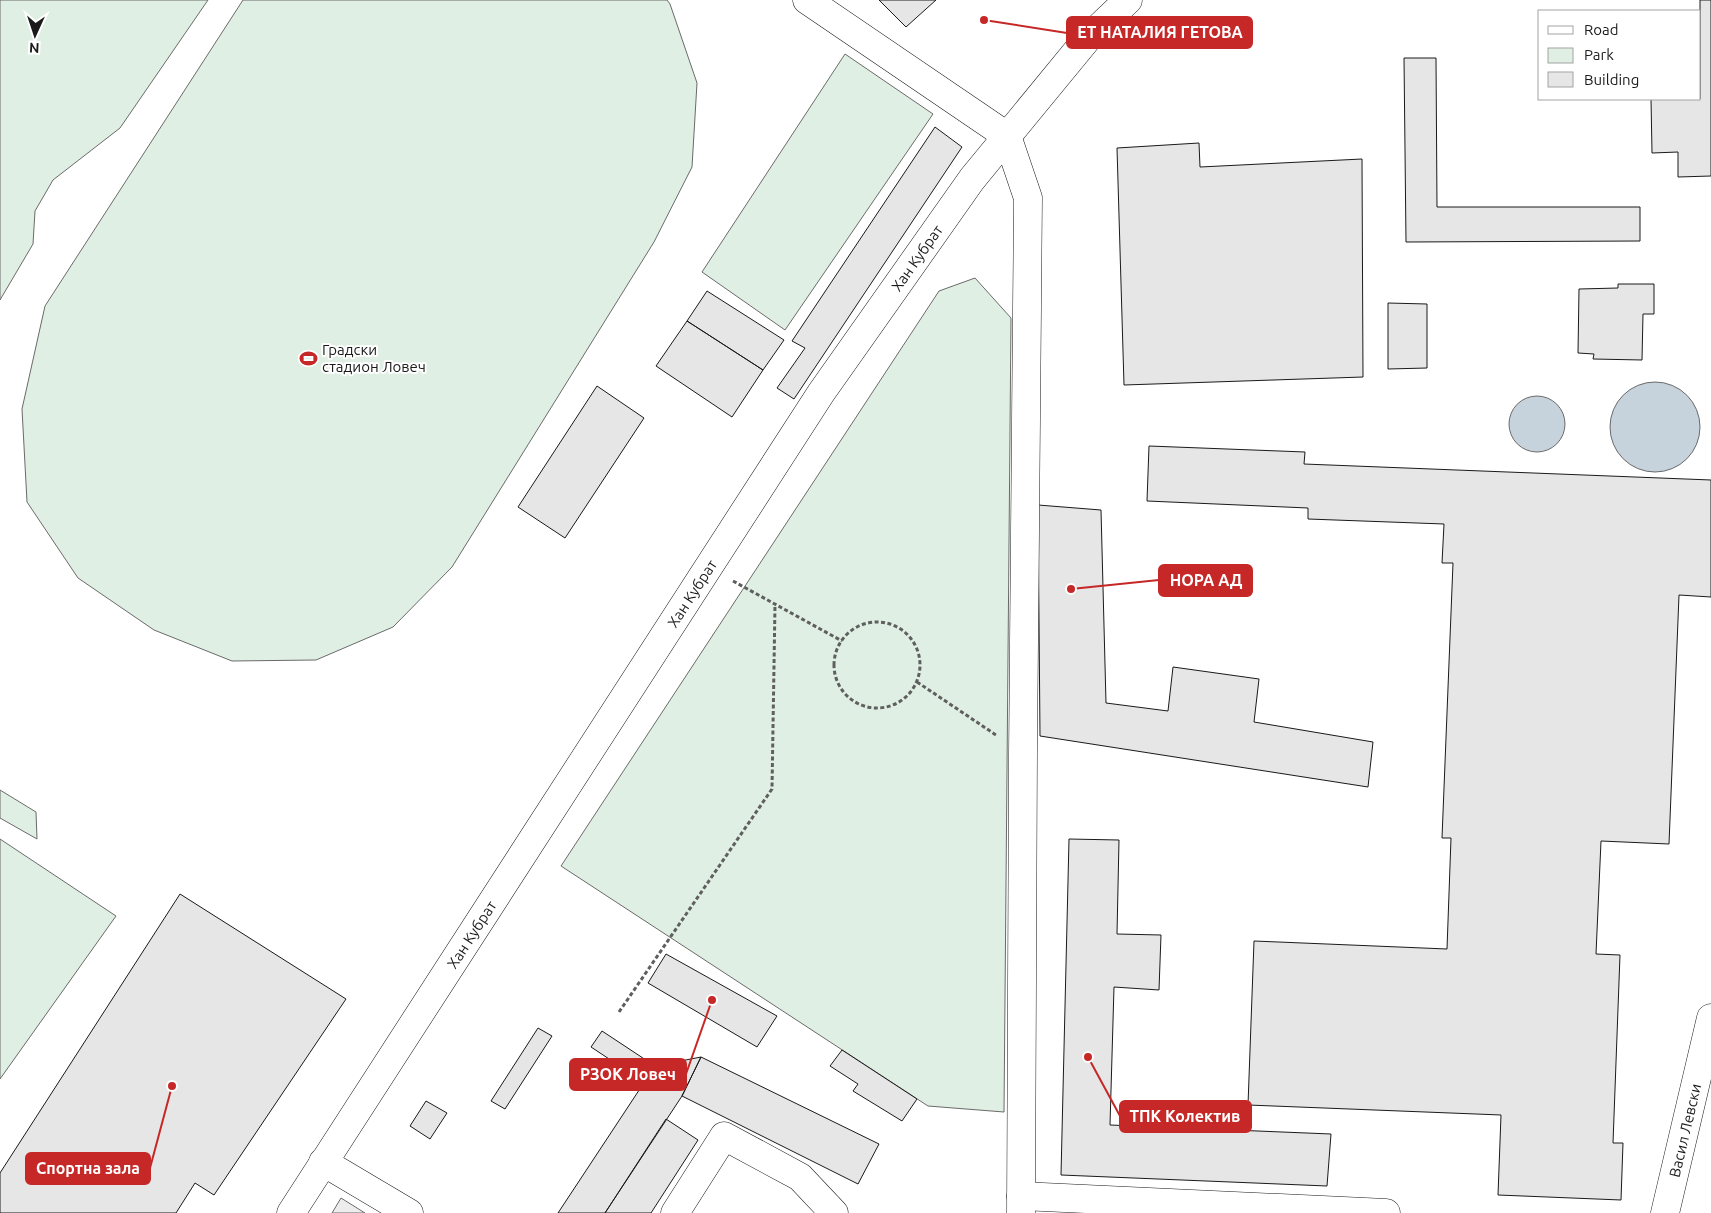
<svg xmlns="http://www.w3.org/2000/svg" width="1711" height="1213" font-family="Ubuntu,sans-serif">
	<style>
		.green { fill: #e0efe3; stroke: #6a6a6a }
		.parking { fill: #ededed; stroke: #6a6a6a }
		.water { fill: #c6d2dc; stroke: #6a6a6a }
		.building { fill: #e6e6e6; stroke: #1a1a1a }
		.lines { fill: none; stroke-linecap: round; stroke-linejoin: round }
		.minor-casing { stroke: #1a1a1a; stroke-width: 29 }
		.path { stroke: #5f5f5f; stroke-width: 3; stroke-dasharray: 4 2.5; stroke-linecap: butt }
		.minor { stroke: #fff; stroke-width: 28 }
		.labels { text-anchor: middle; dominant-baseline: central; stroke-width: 4; stroke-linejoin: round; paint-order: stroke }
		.street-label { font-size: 15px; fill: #1a1a1a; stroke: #fff }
		.poi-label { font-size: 15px; fill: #1a1a1a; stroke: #fff; text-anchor: start }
		.leader { fill: none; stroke: #c62828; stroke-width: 2 }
		.callout-dot { fill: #c62828; stroke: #fff; stroke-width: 2 }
		.callout { fill: #c62828; stroke: #c62828; stroke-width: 2 }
		.callout-label { font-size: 16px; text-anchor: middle; font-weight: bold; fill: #fff }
	</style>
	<rect width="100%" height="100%" fill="#fff"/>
	<path class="green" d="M 0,0 L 208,0 L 120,128 L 53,180 L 35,211 L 33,244 L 0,300 Z
		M 243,0 L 667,0 L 670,4 L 697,83 L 692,167 L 654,242 L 452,567 L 393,627 L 316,660 L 232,661 L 154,630 L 78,578 L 27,502 L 22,409 L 45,306 Z
		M 845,54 L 933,114 L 785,330 L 702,272 Z
		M 975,278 L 1011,318 L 1004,1112 L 928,1106 L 561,866 L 939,291 Z
		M 0,790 L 36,812 L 37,839 L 0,818 Z
		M 0,839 L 116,916 L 0,1079 Z"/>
	<path class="parking" d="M 341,1198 L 365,1213 L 332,1213 Z"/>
	<path class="water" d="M1610 427a45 45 0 1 1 90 0a45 45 0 1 1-90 0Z
		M1509 424a28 28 0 1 1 56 0a28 28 0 1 1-56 0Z"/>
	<path class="building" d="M 879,0 L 936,0 L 906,27 Z
		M 1700,0 L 1711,0 L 1711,176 L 1678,177 L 1678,152 L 1652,153 L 1651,99 L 1700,99 Z
		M 1404,58 L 1436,58 L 1437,207 L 1640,207 L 1640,241 L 1406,242 Z
		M 935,127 L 962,147 L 794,399 L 777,388 L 805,348 L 792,341 Z
		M 1199,143 L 1200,167 L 1362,159 L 1363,377 L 1124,385 L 1117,148 Z
		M 1618,284 L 1654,284 L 1654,314 L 1643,314 L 1642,360 L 1593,359 L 1594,354 L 1578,353 L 1579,289 L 1618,288 Z
		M 707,291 L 784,340 L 763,370 L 687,321 Z
		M 1388,303 L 1427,304 L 1427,368 L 1388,369 Z
		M 687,321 L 763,370 L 732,417 L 656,366 Z
		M 597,386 L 644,418 L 565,538 L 518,507 Z
		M 1149,446 L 1305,452 L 1304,464 L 1711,480 L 1711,597 L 1679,595 L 1669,844 L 1601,841 L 1596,954 L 1620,955 L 1613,1143 L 1623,1143 L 1621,1200 L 1498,1195 L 1501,1115 L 1248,1105 L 1254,941 L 1447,949 L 1451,838 L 1442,838 L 1453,563 L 1442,563 L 1444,524 L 1308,519 L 1308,508 L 1147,501 Z
		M 1038,505 L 1101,510 L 1106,703 L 1168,711 L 1173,667 L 1259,679 L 1254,722 L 1373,742 L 1368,787 L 1040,736 Z
		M 1069,839 L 1119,840 L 1117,934 L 1161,935 L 1159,990 L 1114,987 L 1110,1125 L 1331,1134 L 1327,1186 L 1061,1175 Z
		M 180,894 L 346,999 L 214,1195 L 195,1183 L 176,1213 L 0,1213 L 0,1173 Z
		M 666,954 L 777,1016 L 757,1047 L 648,983 Z
		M 538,1028 L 552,1036 L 505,1109 L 491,1101 Z
		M 602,1031 L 655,1066 L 644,1082 L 591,1047 Z
		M 842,1050 L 917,1099 L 902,1121 L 853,1091 L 858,1084 L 830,1066 Z
		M 701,1057 L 879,1144 L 858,1184 L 682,1096 Z
		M 701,1057 L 682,1096 L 605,1213 L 558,1213 L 655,1066 Z
		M 426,1101 L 447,1113 L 430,1139 L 410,1126 Z
		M 666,1119 L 698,1140 L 651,1213 L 605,1213 Z"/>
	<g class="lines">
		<defs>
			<g id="minor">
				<path d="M 807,0 L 1007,136 L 1028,198 L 1023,753 L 1021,1213"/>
				<path d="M 323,1162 L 409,1213"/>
				<path d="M 1021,1196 L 1386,1213"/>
				<path id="s1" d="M 291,1213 L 821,393 L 972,179 L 1087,39 L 1128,0"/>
				<path d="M 675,1213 L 724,1136 L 800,1177 L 834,1213"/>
				<path id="s2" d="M 1665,1213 L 1711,1018"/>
			</g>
		</defs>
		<use href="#minor" class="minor-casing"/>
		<path class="path" d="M 733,581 L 842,641
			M834 665a43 43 0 1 1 86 0a43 43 0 1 1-86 0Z
			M 917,682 L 996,735
			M 619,1012 L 772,789 L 775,604"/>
		<use href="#minor" class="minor"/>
	</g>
	<defs>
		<symbol id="stadium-bare" viewBox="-9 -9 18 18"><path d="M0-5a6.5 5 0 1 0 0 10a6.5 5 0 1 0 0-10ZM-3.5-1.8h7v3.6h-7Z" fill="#c62828" stroke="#fff" stroke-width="2.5" paint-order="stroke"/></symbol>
	</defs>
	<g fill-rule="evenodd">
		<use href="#stadium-bare" x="296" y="346" width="25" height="25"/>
	</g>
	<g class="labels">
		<g class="street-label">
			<text stroke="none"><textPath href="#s1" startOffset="1142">Хан Кубрат</textPath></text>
			<text stroke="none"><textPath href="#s1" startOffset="738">Хан Кубрат</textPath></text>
			<text stroke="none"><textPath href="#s1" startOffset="332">Хан Кубрат</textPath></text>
			<text stroke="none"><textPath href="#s2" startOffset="85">Васил Левски</textPath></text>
		</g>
		<g class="poi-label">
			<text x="322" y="349">Градски<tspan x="322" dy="17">стадион Ловеч</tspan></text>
		</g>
	</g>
	<path class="leader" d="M984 20L1067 33M1071 589L1159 580M712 1000L686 1074M1088 1057L1120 1116M172 1086L150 1168"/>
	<g class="callout-dot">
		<circle cx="984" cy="20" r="5"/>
		<circle cx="1071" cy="589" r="5"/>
		<circle cx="712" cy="1000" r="5"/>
		<circle cx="1088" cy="1057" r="5"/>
		<circle cx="172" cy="1086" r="5"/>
	</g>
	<g class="callout">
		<rect x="1067" y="17" width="185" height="31" rx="5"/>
		<rect x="1159" y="565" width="93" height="31" rx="5"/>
		<rect x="570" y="1059" width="116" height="31" rx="5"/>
		<rect x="1120" y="1101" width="131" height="31" rx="5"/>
		<rect x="26" y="1153" width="124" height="31" rx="5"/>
	</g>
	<g class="callout-label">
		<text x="1160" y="38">ЕТ НАТАЛИЯ ГЕТОВА</text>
		<text x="1206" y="586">НОРА АД</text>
		<text x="628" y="1080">РЗОК Ловеч</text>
		<text x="1185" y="1122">ТПК Колектив</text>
		<text x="88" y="1174">Спортна зала</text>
	</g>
	<rect x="1538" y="10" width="162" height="90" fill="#ffffff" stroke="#a3a3a3"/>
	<rect x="1548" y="26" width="25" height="8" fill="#ffffff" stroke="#a3a3a3"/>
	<text x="1584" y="35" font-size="15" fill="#1a1a1a">Road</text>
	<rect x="1548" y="48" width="25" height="15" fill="#e0efe3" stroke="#a3a3a3"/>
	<text x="1584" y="60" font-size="15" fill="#1a1a1a">Park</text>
	<rect x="1548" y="72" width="25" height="15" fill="#e6e6e6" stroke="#a3a3a3"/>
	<text x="1584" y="85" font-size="15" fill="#1a1a1a">Building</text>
	<g transform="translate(35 35) rotate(183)" stroke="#ffffff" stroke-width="4" paint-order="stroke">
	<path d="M0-4L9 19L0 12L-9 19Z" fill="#1a1a1a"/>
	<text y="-8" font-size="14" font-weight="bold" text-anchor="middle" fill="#1a1a1a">N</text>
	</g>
</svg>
